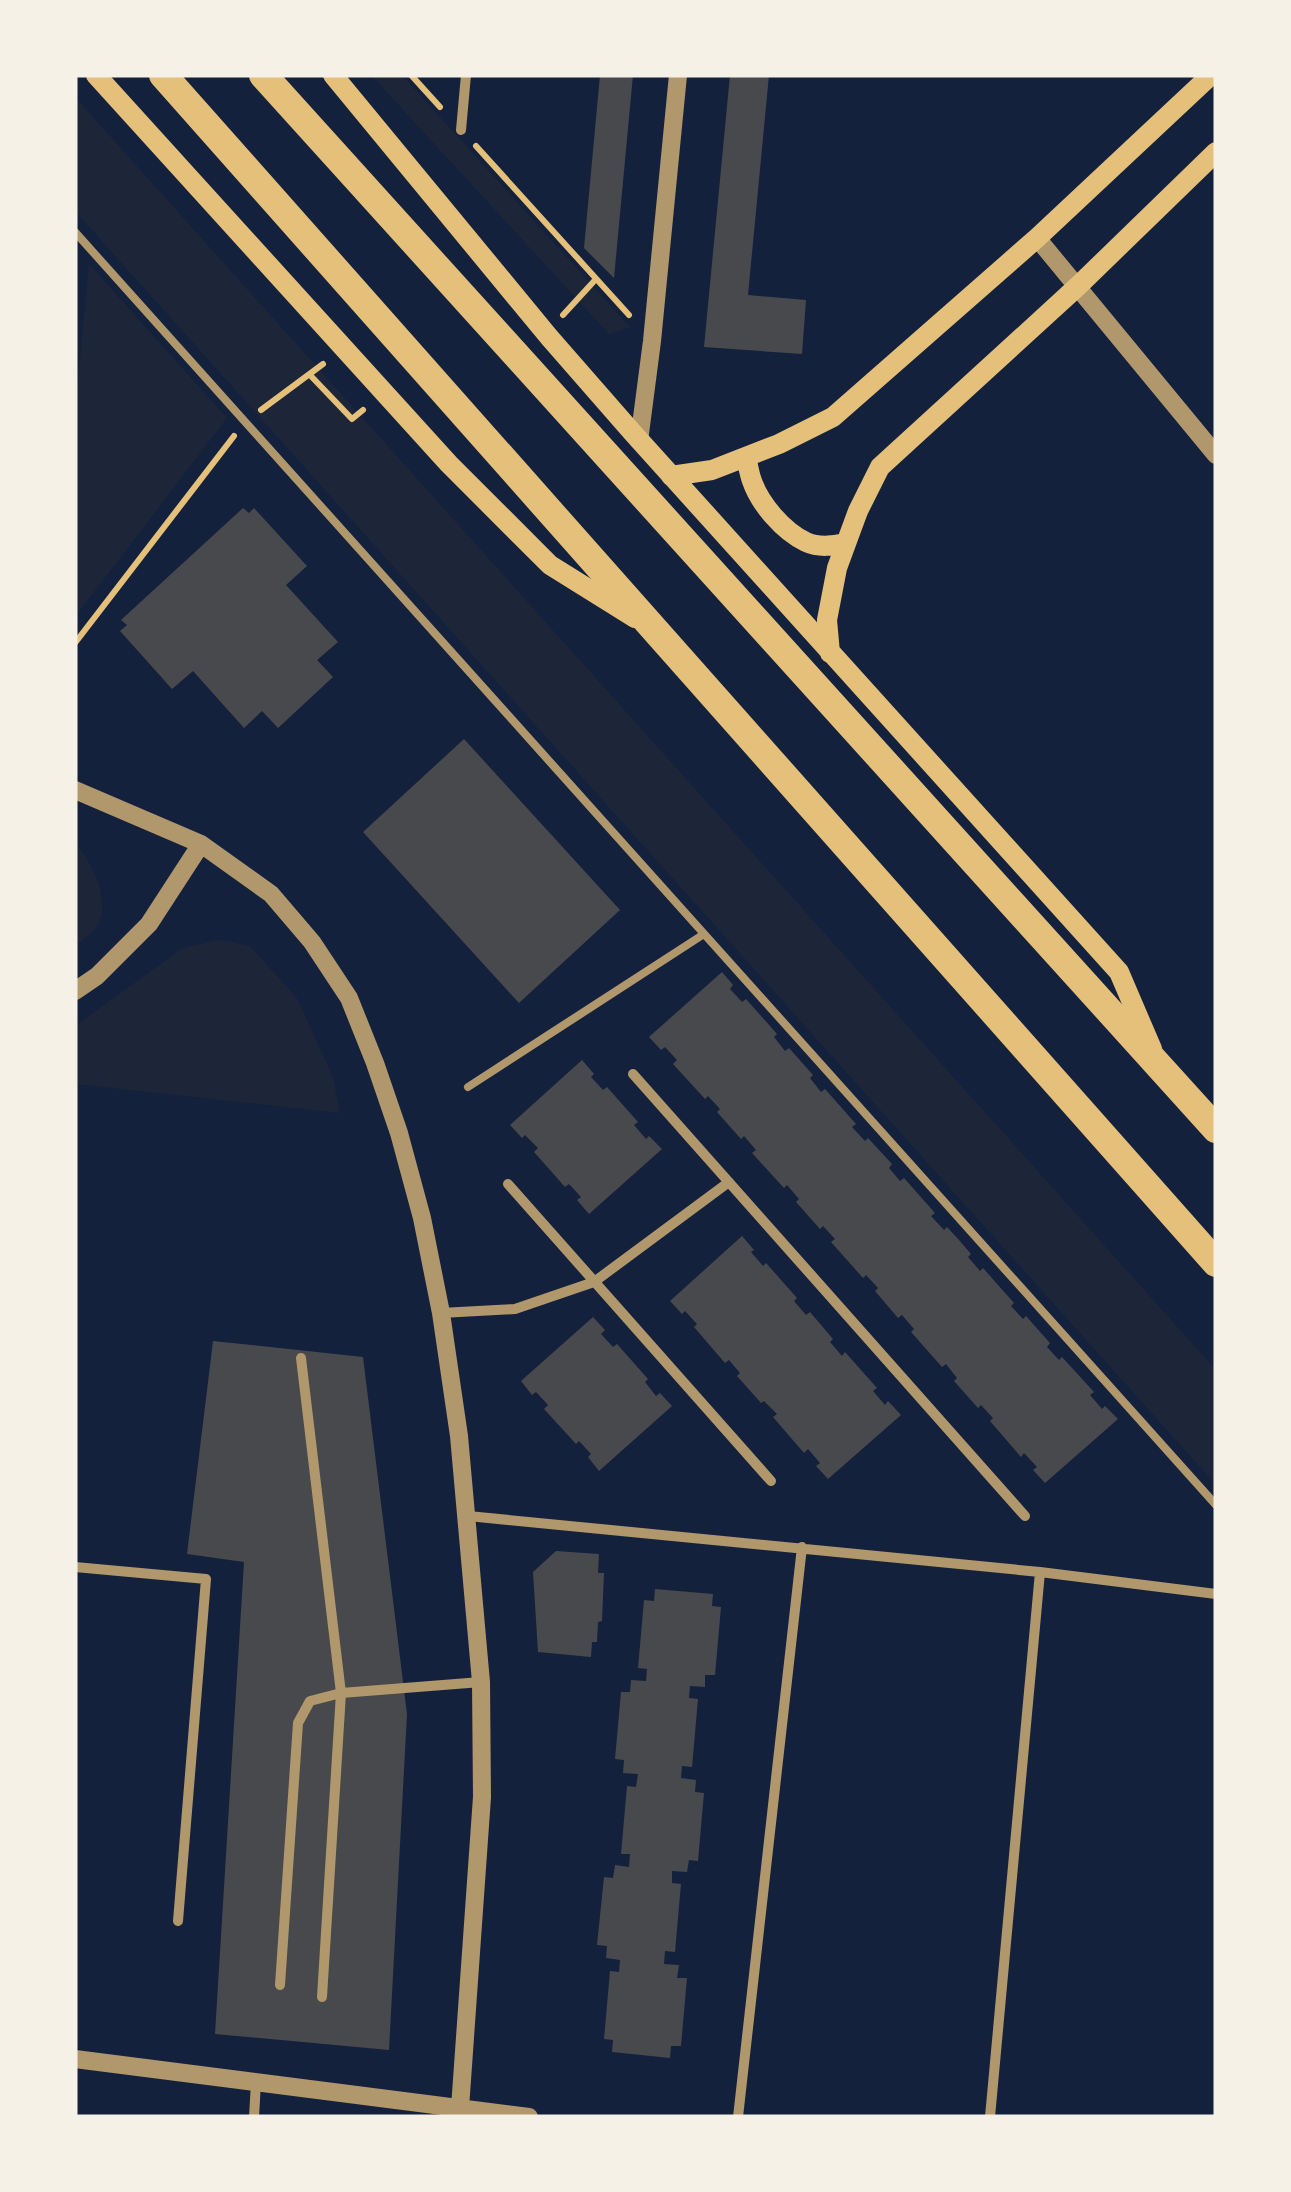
<svg xmlns="http://www.w3.org/2000/svg" width="1291" height="2192" font-family="Ubuntu,sans-serif">
	<style>
		.green { fill: #1d2539 }
		.building { fill: #48494c }
		.lines { fill: none; stroke-linecap: round; stroke-linejoin: round }
		.path { stroke: #e5c07b; stroke-width: 6 }
		.service { stroke: #b1986c; stroke-width: 8 }
		.minor { stroke: #b1986c; stroke-width: 10 }
		.tertiary { stroke: #b1986c; stroke-width: 18 }
		.secondary { stroke: #e5c07b; stroke-width: 20 }
		.trunk { stroke: #e5c07b; stroke-width: 28 }
	</style>
	<rect width="100%" height="100%" fill="#14213d"/>
	<path class="green" d="M 371,75 L 402,75 L 630,327 L 609,334 Z
		M 75,97 L 1216,1370 L 1216,1485 L 75,211 Z
		M 89,264 L 227,418 L 75,617 L 75,412 Z
		M 75,841 C 91,863 115,904 94,930 C 89,936 81,941 75,945 Z
		M 220,940 L 250,946 L 297,998 L 333,1077 L 340,1113 L 75,1084 L 75,1026 L 183,948 Z"/>
	<path class="building" d="M 600,75 L 633,75 L 614,278 L 584,248 Z
		M 730,75 L 769,75 L 748,295 L 806,300 L 802,354 L 704,347 Z
		M 243,508 L 249,513 L 254,508 L 307,566 L 286,585 L 338,642 L 317,660 L 333,677 L 278,728 L 262,711 L 244,728 L 193,671 L 172,689 L 120,631 L 127,625 L 121,620 Z
		M 464,739 L 620,910 L 519,1003 L 363,832 Z
		M 722,972 L 733,985 L 730,989 L 742,1002 L 746,999 L 777,1034 L 774,1037 L 785,1051 L 789,1048 L 813,1075 L 810,1078 L 821,1092 L 825,1089 L 856,1124 L 852,1127 L 865,1141 L 868,1138 L 892,1164 L 889,1168 L 900,1181 L 904,1178 L 935,1213 L 931,1216 L 944,1230 L 947,1227 L 959,1240 L 971,1254 L 968,1257 L 980,1271 L 983,1268 L 1014,1303 L 1011,1306 L 1023,1319 L 1026,1316 L 1050,1343 L 1047,1347 L 1059,1360 L 1062,1357 L 1094,1392 L 1090,1395 L 1102,1409 L 1105,1406 L 1118,1419 L 1045,1483 L 1033,1470 L 1037,1467 L 1024,1453 L 1021,1457 L 990,1421 L 993,1418 L 981,1405 L 978,1408 L 954,1381 L 957,1378 L 946,1364 L 942,1367 L 911,1332 L 914,1329 L 902,1315 L 898,1318 L 875,1291 L 878,1288 L 866,1275 L 863,1278 L 831,1242 L 835,1239 L 823,1226 L 820,1229 L 796,1202 L 799,1199 L 787,1185 L 784,1188 L 752,1153 L 756,1150 L 744,1136 L 741,1139 L 717,1112 L 720,1109 L 708,1096 L 705,1099 L 673,1064 L 677,1060 L 665,1047 L 661,1050 L 649,1037 Z
		M 582,1060 L 594,1074 L 591,1077 L 603,1090 L 607,1087 L 638,1122 L 634,1125 L 646,1139 L 649,1136 L 662,1149 L 589,1214 L 577,1200 L 581,1197 L 569,1184 L 565,1187 L 534,1152 L 538,1148 L 525,1135 L 522,1138 L 510,1125 Z
		M 742,1236 L 754,1250 L 751,1252 L 763,1266 L 766,1263 L 797,1298 L 794,1301 L 806,1315 L 810,1312 L 833,1339 L 830,1342 L 842,1356 L 845,1352 L 877,1388 L 873,1391 L 885,1405 L 888,1401 L 901,1415 L 828,1479 L 816,1466 L 820,1463 L 808,1449 L 804,1453 L 773,1417 L 777,1414 L 764,1401 L 761,1403 L 737,1376 L 740,1373 L 729,1360 L 725,1363 L 694,1327 L 697,1324 L 685,1311 L 682,1314 L 670,1301 Z
		M 593,1317 L 605,1330 L 601,1334 L 613,1347 L 617,1344 L 648,1379 L 645,1382 L 656,1396 L 660,1393 L 672,1406 L 599,1471 L 588,1457 L 591,1454 L 579,1441 L 576,1444 L 544,1409 L 548,1405 L 536,1392 L 532,1395 L 521,1381 Z
		M 213,1341 L 363,1357 L 407,1714 L 389,2050 L 215,2034 L 244,1562 L 187,1554 Z
		M 556,1551 L 599,1554 L 598,1573 L 604,1573 L 602,1621 L 598,1622 L 597,1642 L 592,1642 L 591,1657 L 538,1652 L 533,1572 Z
		M 655,1589 L 713,1594 L 712,1606 L 721,1607 L 715,1675 L 705,1675 L 705,1687 L 690,1686 L 689,1698 L 698,1699 L 692,1767 L 682,1766 L 681,1778 L 696,1780 L 695,1792 L 704,1793 L 698,1861 L 689,1860 L 687,1872 L 672,1871 L 672,1883 L 681,1884 L 675,1952 L 665,1951 L 664,1964 L 679,1965 L 677,1978 L 687,1978 L 681,2046 L 671,2046 L 670,2058 L 612,2052 L 613,2040 L 604,2039 L 610,1971 L 619,1972 L 620,1960 L 606,1958 L 607,1946 L 597,1945 L 604,1877 L 613,1878 L 615,1865 L 629,1867 L 630,1854 L 621,1854 L 627,1786 L 636,1787 L 638,1774 L 623,1773 L 624,1760 L 615,1759 L 621,1692 L 630,1692 L 631,1680 L 646,1681 L 647,1669 L 638,1668 L 644,1600 L 654,1601 Z"/>
	<g class="lines">
		<path class="path" d="M 411,75 L 440,107
			M 476,146 L 629,315
			M 563,315 L 596,279
			M 310,375 L 352,419 L 363,410
			M 261,410 L 323,364
			M 75,643 L 234,436"/>
		<path class="service" d="M 75,232 L 1216,1505
			M 468,1087 L 704,934"/>
		<path class="minor" d="M 461,130 L 466,75
			M 633,1074 L 1025,1516
			M 508,1184 L 771,1481
			M 441,1313 L 515,1309 L 594,1282 L 729,1182
			M 301,1358 L 341,1693 L 322,1997
			M 468,1516 L 1040,1572 L 1216,1594
			M 75,1567 L 206,1579 L 178,1921
			M 280,1985 L 298,1723 L 310,1701 L 341,1693 L 481,1682
			M 254,2117 L 256,2082
			M 738,2117 L 802,1547
			M 990,2117 L 1040,1572"/>
		<path class="tertiary" d="M 1037,238 L 1216,455
			M 639,441 L 652,341 L 678,75
			M 75,790 L 201,844 L 271,894 L 312,942 L 349,998 L 375,1063 L 399,1133 L 422,1218 L 441,1313 L 459,1436 L 481,1682 L 482,1797 L 460,2108
			M 75,991 L 97,976 L 149,924 L 201,844
			M 75,2059 L 529,2117"/>
		<path class="secondary" d="M 96,75 L 449,464 L 550,565 L 635,618
			M 333,75 L 549,337 L 632,432 L 1119,972 L 1152,1049
			M 746,457 C 748,464 749,473 752,481 C 760,504 783,531 806,542 C 819,548 833,546 846,543
			M 671,476 L 712,470 L 779,444 L 833,417 L 1037,238 L 1211,75
			M 830,653 L 827,620 L 837,568 L 858,511 L 880,467 L 1078,286 L 1216,152"/>
		<path class="trunk" d="M 163,75 L 1216,1263
			M 263,75 L 1216,1129"/>
	</g>
	<rect width="1291" height="2192" fill="none" stroke="#f6f1e7" stroke-width="155"/>
</svg>
